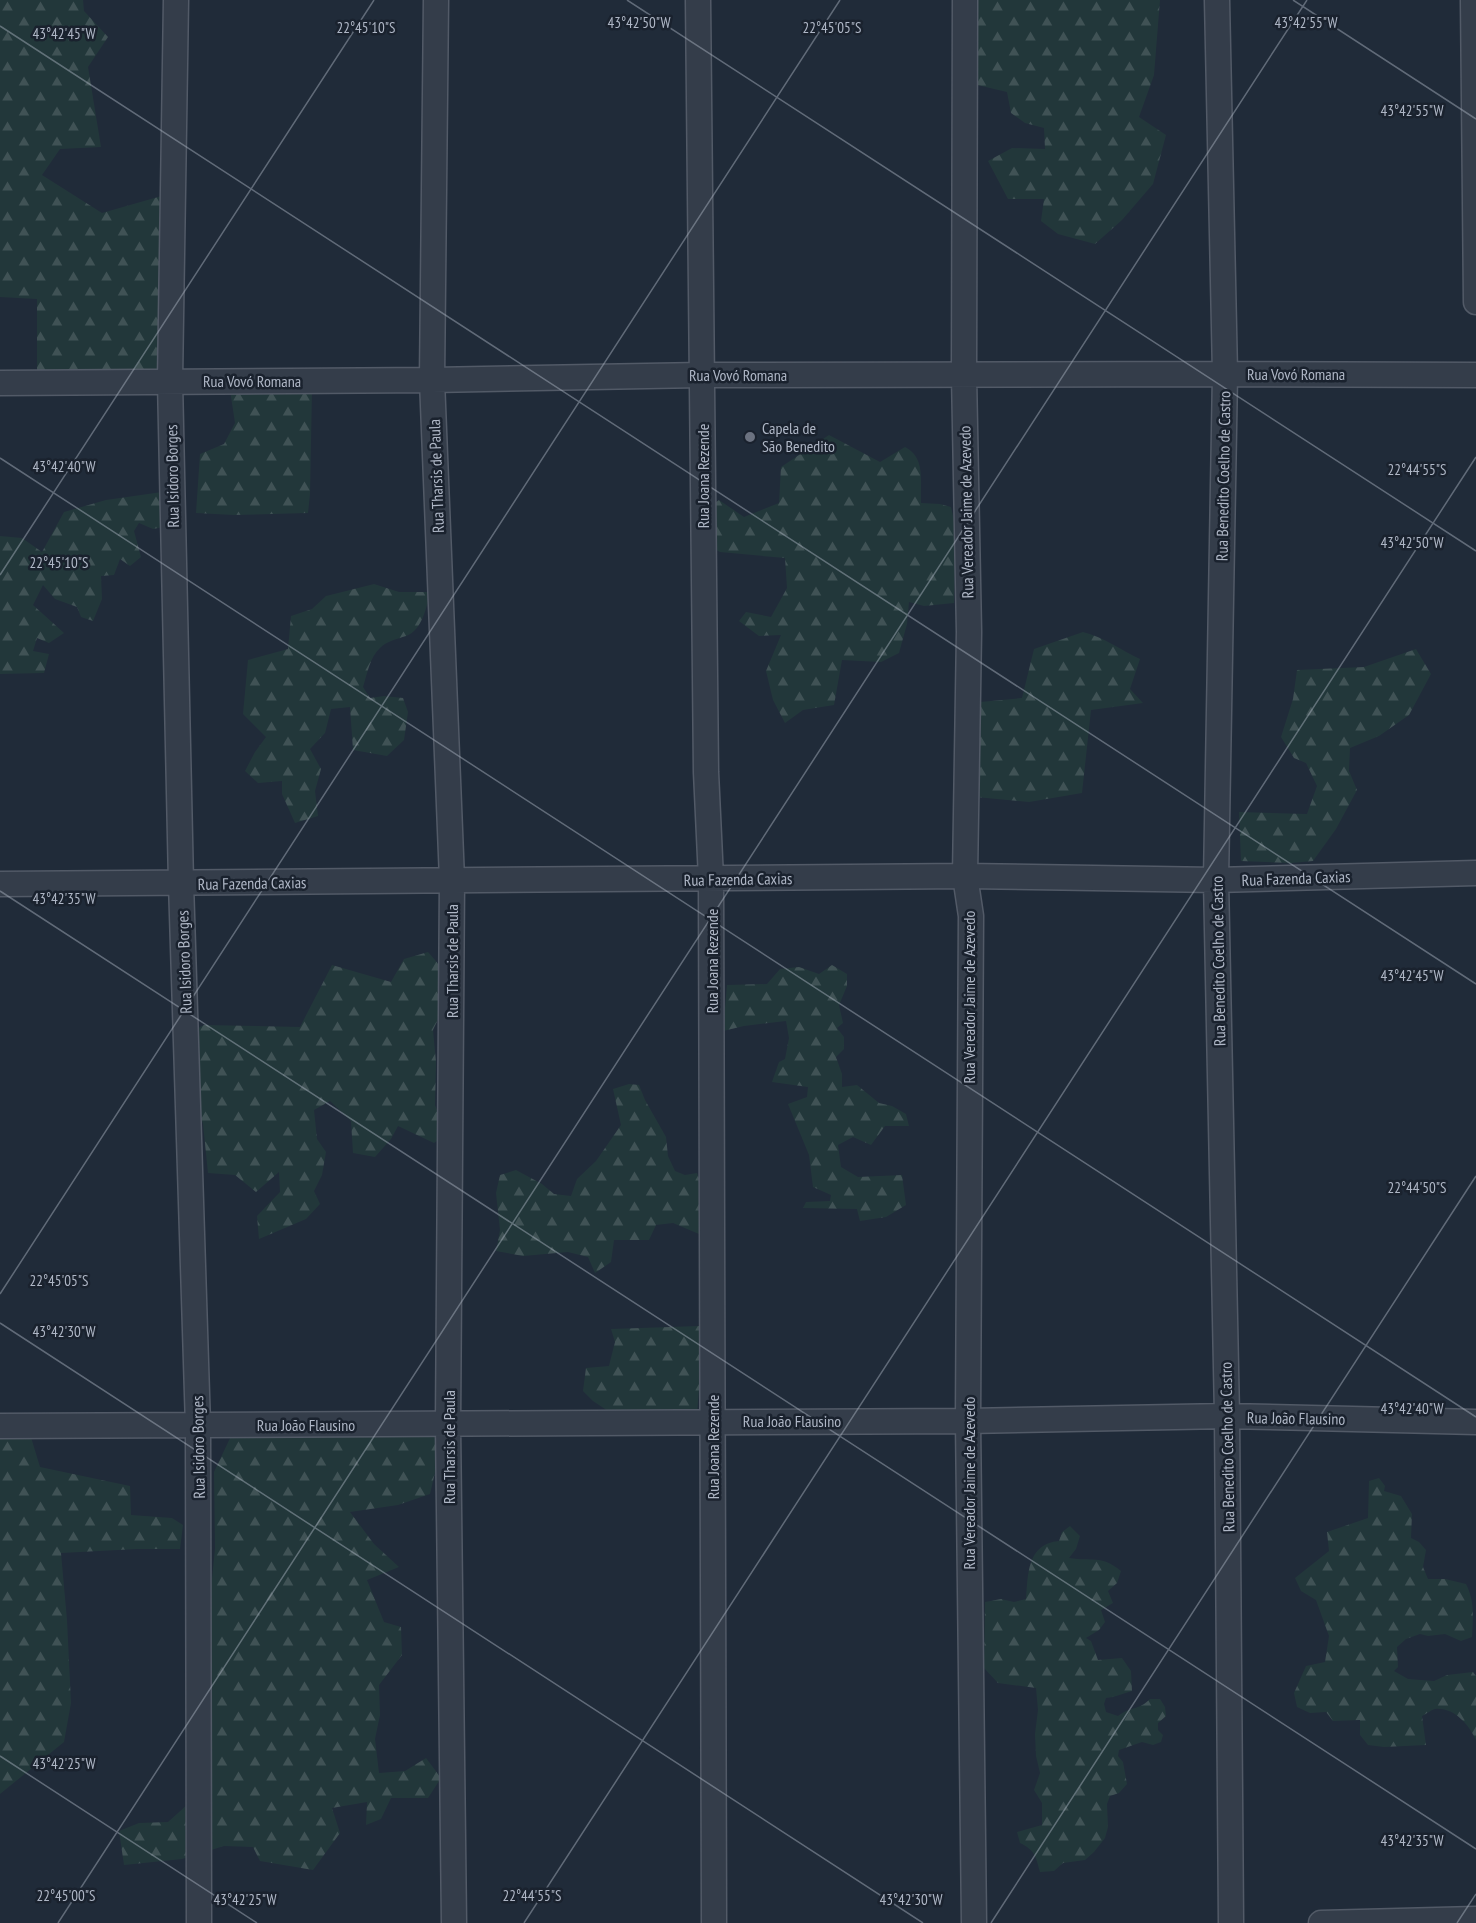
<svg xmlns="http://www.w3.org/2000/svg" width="1476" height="1923" font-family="'PT Sans Narrow',sans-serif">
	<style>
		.forest { fill: url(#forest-firs) }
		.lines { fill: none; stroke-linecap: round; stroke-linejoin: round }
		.minor-casing { stroke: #525a67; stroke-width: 27 }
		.minor { stroke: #343d4a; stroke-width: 24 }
		.ticks { fill: none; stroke: #afb7c6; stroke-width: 1.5; stroke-opacity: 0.45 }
		.worship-dot { fill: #6b7280; stroke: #1a222e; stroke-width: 2 }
		.labels { text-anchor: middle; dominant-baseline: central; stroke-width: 5; stroke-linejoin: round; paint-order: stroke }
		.street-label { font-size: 16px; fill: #afb7c6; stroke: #1a222e }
		.poi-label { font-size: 16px; fill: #afb7c6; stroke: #1a222e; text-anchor: start }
		.ticks-label { font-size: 15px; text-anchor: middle; fill: #afb7c6; stroke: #1a222e; stroke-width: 5; stroke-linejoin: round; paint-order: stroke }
	</style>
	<defs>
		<pattern id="forest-firs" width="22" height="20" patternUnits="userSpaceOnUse" patternTransform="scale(1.5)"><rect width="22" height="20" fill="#22373a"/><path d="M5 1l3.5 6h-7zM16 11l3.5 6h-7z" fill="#405255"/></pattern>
	</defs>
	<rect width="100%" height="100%" fill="#202b39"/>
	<path class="forest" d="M 0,0 L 83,0 L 84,11 L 108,37 L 88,67 L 101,147 L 60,149 L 42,175 L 102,213 L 165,195 L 163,375 L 37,374 L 37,299 L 0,297 Z
		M 974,0 L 1160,0 L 1154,75 L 1139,117 L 1166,135 L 1153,184 L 1122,220 L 1095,244 L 1058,234 L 1041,221 L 1044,199 L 1008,199 L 988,161 L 1012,148 L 1045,149 L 1044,128 L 1025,123 L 1011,113 L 1007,92 L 973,84 Z
		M 312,389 L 310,494 L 308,513 L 234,515 L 196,513 L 200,454 L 224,444 L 235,423 L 230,390 Z
		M 829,435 L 880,462 L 905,447 C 926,458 920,481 921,503 L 940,504 L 951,507 L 956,529 L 954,603 L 924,606 L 909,602 L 907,624 L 899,653 L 881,662 L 842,660 L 834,705 L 803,710 L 785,723 L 773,700 L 766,671 L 781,635 L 759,636 L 739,621 L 746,612 L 771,617 L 787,588 L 785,558 L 720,552 L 690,536 L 694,518 L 719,500 L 744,517 L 779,503 L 781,467 Z
		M 162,492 L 178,524 L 153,529 L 139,523 L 134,531 L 141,557 L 130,566 L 120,559 L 114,575 L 101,576 L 102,599 L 93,621 L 81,617 L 77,607 L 55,599 L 43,585 L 33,605 L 64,633 L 49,643 L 37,638 L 33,651 L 49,654 L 44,673 L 0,674 L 0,536 L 22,538 L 42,552 L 64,512 L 106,500 Z
		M 374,584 L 399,592 L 430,592 C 427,606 422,631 406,636 C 397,639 387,641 380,648 C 370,657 367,674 363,687 L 370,698 L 384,696 L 403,698 L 408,712 L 404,740 L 387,756 L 353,750 L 350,707 L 331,709 L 325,733 L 310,749 L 321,769 L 315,791 L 318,816 L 295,823 L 282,794 L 282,781 L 258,783 L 245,771 L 255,752 L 266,737 L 243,714 L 248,660 L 288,649 L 291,616 L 312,609 L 326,596 Z
		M 1083,632 C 1103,637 1121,650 1140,659 L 1130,689 L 1143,703 L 1091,710 L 1082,793 L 1029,802 L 976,797 L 975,725 L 980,702 L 1022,698 L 1034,649 Z
		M 1416,649 L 1431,674 L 1409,715 L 1379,736 L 1350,748 L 1349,771 L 1357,790 L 1336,829 L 1313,861 L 1291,863 L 1241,861 L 1239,812 L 1307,814 L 1317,786 L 1306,763 L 1294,758 L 1281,737 L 1293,699 L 1297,670 L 1364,667 Z
		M 428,952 L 442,968 L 444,1007 L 433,1030 L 436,1062 L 435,1105 L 447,1134 L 434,1143 L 398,1126 L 391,1139 L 375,1157 L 353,1153 L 351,1121 L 330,1101 L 314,1110 L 317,1139 L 326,1152 L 322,1175 L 314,1191 L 320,1204 L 306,1219 L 259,1239 L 257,1216 L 280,1192 L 279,1172 L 256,1192 L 235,1175 L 208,1173 L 203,1124 L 194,1098 L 192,1031 L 204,1025 L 300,1027 L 332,965 L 391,982 L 404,959 Z
		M 832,965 L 847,974 L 847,986 L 839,1005 L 843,1023 L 837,1028 L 844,1037 L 844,1049 L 836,1057 L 842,1074 L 842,1087 L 857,1085 L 879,1103 L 892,1106 L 906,1114 L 909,1126 L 885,1126 L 871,1145 L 853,1137 L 838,1145 L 841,1167 L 858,1177 L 902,1175 L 906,1205 L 886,1217 L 860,1221 L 857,1209 L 803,1208 L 806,1202 L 830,1201 L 831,1195 L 813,1187 L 809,1155 L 788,1104 L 807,1097 L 808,1087 L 772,1082 L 779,1062 L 785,1059 L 789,1038 L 786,1021 L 744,1026 L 723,1031 L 727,985 L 767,984 L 780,969 L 799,967 L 819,974 Z
		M 629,1084 L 639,1085 L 645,1100 L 666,1137 L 668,1156 L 675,1171 L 685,1175 L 697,1173 L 707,1200 L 709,1228 L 699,1234 L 673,1223 L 656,1225 L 649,1240 L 614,1240 L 611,1262 L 595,1273 L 588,1257 L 568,1252 L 523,1256 L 496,1251 L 500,1230 L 496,1193 L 500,1175 L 516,1170 L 542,1184 L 554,1194 L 571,1196 L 577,1179 L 596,1161 L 621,1125 L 613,1089 Z
		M 699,1326 L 700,1378 L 697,1413 L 617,1417 L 593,1401 L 583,1391 L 586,1368 L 609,1366 L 615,1342 L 611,1329 Z
		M 0,1433 L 30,1434 L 40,1467 L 130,1486 L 131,1515 L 172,1518 L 183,1525 L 180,1549 L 137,1549 L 61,1553 L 67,1620 L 71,1703 L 64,1742 L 0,1794 Z
		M 232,1434 L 435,1436 L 437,1464 L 430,1494 L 398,1505 L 350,1512 L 374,1544 L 399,1567 L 367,1580 L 384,1622 L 401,1627 L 402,1655 L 379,1685 L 380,1715 L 375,1739 L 379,1773 L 405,1771 L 426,1758 L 441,1778 L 428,1798 L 391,1798 L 381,1819 L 366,1825 L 367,1802 L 332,1808 L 340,1833 L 313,1870 L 260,1861 L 253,1847 L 224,1846 L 182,1859 L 124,1865 L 119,1831 L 139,1823 L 168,1822 L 207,1787 L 210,1598 L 215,1549 L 214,1472 Z
		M 1379,1478 L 1385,1486 L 1384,1491 L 1401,1496 L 1412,1514 L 1411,1538 L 1419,1542 L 1426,1550 L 1423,1567 L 1428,1579 L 1445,1579 L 1466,1584 C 1475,1601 1473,1619 1472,1637 L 1461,1641 L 1445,1634 L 1428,1636 L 1420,1634 L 1406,1639 L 1397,1647 L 1398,1667 L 1394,1671 L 1408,1679 L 1434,1681 L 1447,1675 L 1473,1672 L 1476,1676 L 1476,1740 C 1469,1725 1454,1707 1435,1709 C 1431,1710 1426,1714 1422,1716 L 1426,1745 L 1384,1747 L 1368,1745 L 1360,1735 L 1360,1720 L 1333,1721 L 1326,1712 L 1310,1713 L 1297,1707 L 1294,1693 L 1306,1666 L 1325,1662 L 1329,1636 L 1316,1600 L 1301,1591 L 1295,1578 L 1329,1551 L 1327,1532 L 1368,1518 L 1369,1481 Z
		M 1070,1526 L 1080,1536 L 1076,1549 L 1069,1558 C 1092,1562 1100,1554 1121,1571 L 1117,1583 L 1108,1591 L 1113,1603 L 1101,1610 L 1105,1622 L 1099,1630 L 1086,1638 L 1091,1641 L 1098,1660 L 1122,1658 L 1131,1671 L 1132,1691 L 1113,1697 L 1106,1698 L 1104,1704 L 1106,1712 L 1118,1716 C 1131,1706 1138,1711 1150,1699 L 1160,1699 L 1165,1707 L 1166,1716 L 1158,1723 L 1158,1730 L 1163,1735 L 1161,1742 L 1153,1745 L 1142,1742 L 1119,1750 L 1118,1756 L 1123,1762 L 1127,1784 L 1119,1793 L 1110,1796 L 1107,1804 L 1108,1827 L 1105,1838 L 1094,1852 L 1085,1860 L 1063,1863 L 1054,1871 L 1040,1872 C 1036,1857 1035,1850 1020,1843 L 1017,1832 L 1042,1825 L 1042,1803 L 1034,1790 L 1040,1773 L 1036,1756 L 1035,1734 L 1038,1710 L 1036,1688 L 998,1683 L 984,1668 L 985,1602 L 1001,1599 L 1014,1602 L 1026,1599 C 1028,1574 1027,1544 1059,1541 L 1062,1532 Z"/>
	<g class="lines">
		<defs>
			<path id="minor" d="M 176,0 L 170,381 L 181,883 L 198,1426 L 199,1923
				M 436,0 L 432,380 L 452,880 L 448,1425 L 454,1923
				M 698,0 L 706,772 L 711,879 L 714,1923
				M 965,0 L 964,375 L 969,632 L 965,876 L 971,916 L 968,1421 L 974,1923
				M 1217,0 L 1225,374 L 1216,880 L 1227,1416 L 1231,1923
				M 1473,0 L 1476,302
				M 0,383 L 432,380 L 702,375 L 1225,374 L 1476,375
				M 0,884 L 965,876 L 1216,880 L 1476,873
				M 0,1426 L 968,1421 L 1227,1416 L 1476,1422
				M 1321,1923 L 1476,1919"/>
		</defs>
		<use href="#minor" class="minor-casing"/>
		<use href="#minor" class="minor"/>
	</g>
	<path class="ticks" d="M 627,0 L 1476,551M 1293,0 L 1476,119M 0,26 L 1476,984M 0,458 L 1476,1417M 0,575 L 374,0M 0,891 L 1476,1849M 0,1294 L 840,0M 0,1323 L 923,1923M 0,1756 L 257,1923M 58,1923 L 1307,0M 524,1923 L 1476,457M 991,1923 L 1476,1176M 1457,1923 L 1476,1894"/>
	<circle class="worship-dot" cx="750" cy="437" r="6"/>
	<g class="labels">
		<g class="street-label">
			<text x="1296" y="374">Rua Vovó Romana</text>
			<text x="738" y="375">Rua Vovó Romana</text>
			<text x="252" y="381">Rua Vovó Romana</text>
			<text transform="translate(172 476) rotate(-91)">Rua Isidoro Borges</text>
			<text transform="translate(436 476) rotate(-92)">Rua Tharsis de Paula</text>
			<text transform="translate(703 476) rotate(-90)">Rua Joana Rezende</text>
			<text transform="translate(1223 476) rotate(-89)">Rua Benedito Coelho de Castro</text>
			<text transform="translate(966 512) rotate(-91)">Rua Vereador Jaime de Azevedo</text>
			<text transform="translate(1296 878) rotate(-2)">Rua Fazenda Caxias</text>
			<text transform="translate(738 879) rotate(-1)">Rua Fazenda Caxias</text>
			<text transform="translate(252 883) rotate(-1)">Rua Fazenda Caxias</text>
			<text transform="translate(452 961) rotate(-90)">Rua Tharsis de Paula</text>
			<text transform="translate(712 961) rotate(-90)">Rua Joana Rezende</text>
			<text transform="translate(1218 961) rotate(-91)">Rua Benedito Coelho de Castro</text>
			<text transform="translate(184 962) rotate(-92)">Rua Isidoro Borges</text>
			<text transform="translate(969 997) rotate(-90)">Rua Vereador Jaime de Azevedo</text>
			<text transform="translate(1296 1418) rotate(1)">Rua João Flausino</text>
			<text x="792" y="1421">Rua João Flausino</text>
			<text x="306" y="1425">Rua João Flausino</text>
			<text transform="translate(198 1447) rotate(-91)">Rua Isidoro Borges</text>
			<text transform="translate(449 1447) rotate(-90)">Rua Tharsis de Paula</text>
			<text transform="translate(713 1447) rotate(-90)">Rua Joana Rezende</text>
			<text transform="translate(1227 1447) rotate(-91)">Rua Benedito Coelho de Castro</text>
			<text transform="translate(969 1483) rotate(-90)">Rua Vereador Jaime de Azevedo</text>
		</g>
		<g class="poi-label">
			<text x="762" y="428">Capela de<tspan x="762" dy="18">São Benedito</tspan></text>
		</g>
	</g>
	<g class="ticks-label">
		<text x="639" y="28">43°42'50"W</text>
		<text x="1306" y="28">43°42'55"W</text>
		<text x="366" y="33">22°45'10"S</text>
		<text x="832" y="33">22°45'05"S</text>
		<text x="64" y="39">43°42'45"W</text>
		<text x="1412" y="116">43°42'55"W</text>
		<text x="64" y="472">43°42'40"W</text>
		<text x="1417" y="475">22°44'55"S</text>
		<text x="1412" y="548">43°42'50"W</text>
		<text x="59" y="568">22°45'10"S</text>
		<text x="64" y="904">43°42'35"W</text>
		<text x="1412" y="981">43°42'45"W</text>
		<text x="1417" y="1193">22°44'50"S</text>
		<text x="59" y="1286">22°45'05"S</text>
		<text x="64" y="1337">43°42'30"W</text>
		<text x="1412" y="1414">43°42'40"W</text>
		<text x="64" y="1769">43°42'25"W</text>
		<text x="1412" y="1846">43°42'35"W</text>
		<text x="66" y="1901">22°45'00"S</text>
		<text x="532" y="1901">22°44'55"S</text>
		<text x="245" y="1905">43°42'25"W</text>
		<text x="911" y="1905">43°42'30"W</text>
	</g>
</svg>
